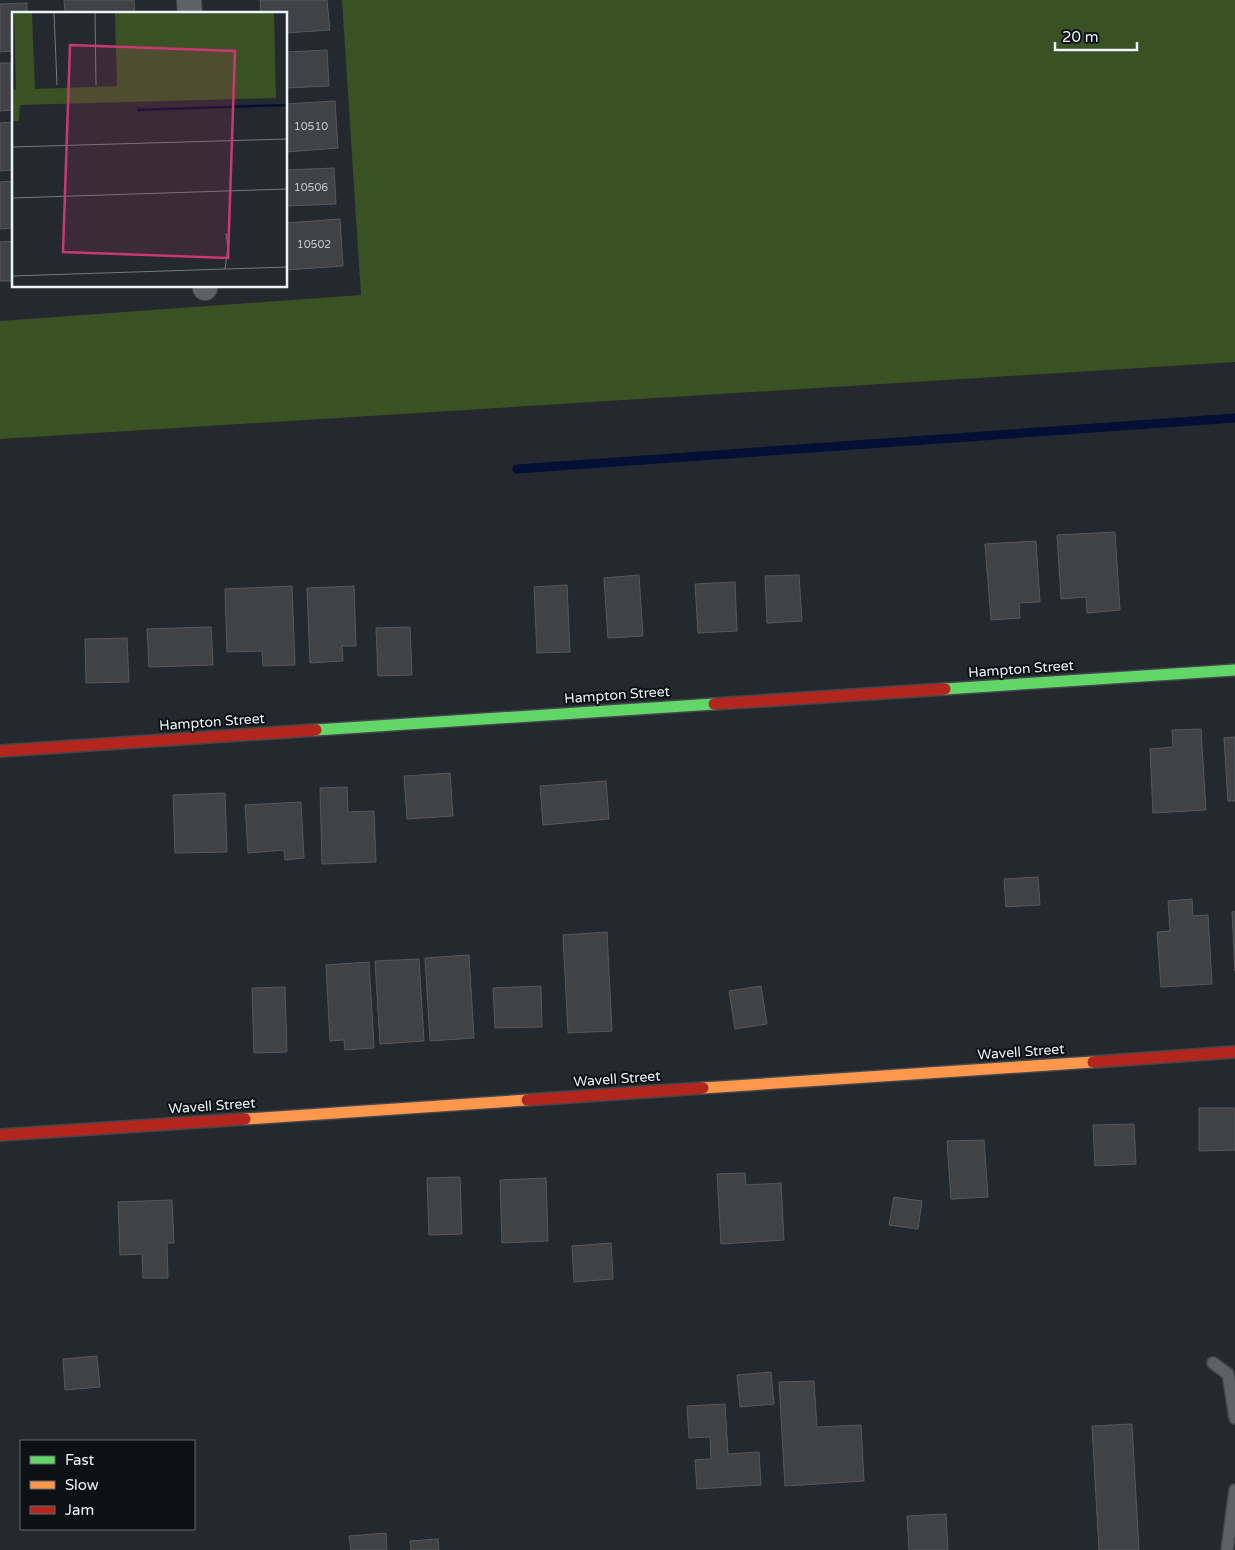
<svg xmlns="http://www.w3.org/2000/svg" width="1235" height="1550" font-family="'Varela Round',sans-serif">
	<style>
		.green { fill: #3a5124 }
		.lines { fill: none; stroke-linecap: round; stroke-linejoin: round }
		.stream { stroke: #030f35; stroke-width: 9 }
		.building { fill: #414245; stroke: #59585c }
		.lane-casing { stroke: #42474b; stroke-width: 14 }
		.street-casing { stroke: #42474b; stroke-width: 26 }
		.fast-casing { stroke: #42474b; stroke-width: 14 }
		.slow-casing { stroke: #42474b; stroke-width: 14 }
		.jam-casing { stroke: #42474b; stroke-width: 14 }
		.lane { stroke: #5d6266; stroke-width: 11 }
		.street { stroke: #5d6266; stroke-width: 24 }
		.fast { stroke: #63d668; stroke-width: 11 }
		.slow { stroke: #ff974d; stroke-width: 11 }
		.jam { stroke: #b3261e; stroke-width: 11 }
		.labels { text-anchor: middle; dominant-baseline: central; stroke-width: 4; stroke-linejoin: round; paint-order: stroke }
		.number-label { font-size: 11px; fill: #c1c7cc }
		.street-label { font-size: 14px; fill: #ecf3f9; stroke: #0d1116 }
		.inset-river { fill: none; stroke: #030f35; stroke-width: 2.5 }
		.inset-road { fill: none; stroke: #737a7f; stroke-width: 1 }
		.view { fill: #c83973; fill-opacity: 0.15; stroke: #c83973; stroke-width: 2.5 }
		.inset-edge { fill: none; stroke: #ecf3f9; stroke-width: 2.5 }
	</style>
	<rect width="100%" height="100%" fill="#23292e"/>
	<path class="green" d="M 342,0 L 1235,0 L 1235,362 L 0,439 L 0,321 L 361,295 Z"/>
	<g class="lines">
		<path class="stream" d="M 517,469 L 1235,418"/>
	</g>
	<path class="building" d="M 64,0 L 134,0 L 135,14 L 65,14 Z
		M 260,0 L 327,0 L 330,30 L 286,33 L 286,14 L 261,14 Z
		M 27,3 L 27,14 L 14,14 L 14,51 L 0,52 L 0,4 Z
		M 327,50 L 329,86 L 286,88 L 286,52 Z
		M 0,63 L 14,63 L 14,110 L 0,111 Z
		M 335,101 L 338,148 L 286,152 L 286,104 Z
		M 14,122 L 14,170 L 0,171 L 0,123 Z
		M 334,168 L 336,204 L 286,206 L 286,170 Z
		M 14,181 L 14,228 L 0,229 L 0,182 Z
		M 340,219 L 343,266 L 286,270 L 286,223 Z
		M 14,241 L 14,281 L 0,281 L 0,242 Z
		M 1115,532 L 1120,610 L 1087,613 L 1086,597 L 1061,599 L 1057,535 Z
		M 1036,541 L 1040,602 L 1019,603 L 1020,618 L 991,620 L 985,544 Z
		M 639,575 L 643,636 L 608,638 L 604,578 Z
		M 799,575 L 802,621 L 767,623 L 765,576 Z
		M 735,582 L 737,631 L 698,633 L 695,584 Z
		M 567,585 L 570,652 L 537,653 L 534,587 Z
		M 292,586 L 295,665 L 263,666 L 262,651 L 227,652 L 225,589 Z
		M 354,586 L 356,646 L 342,646 L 343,661 L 310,663 L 307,588 Z
		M 211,627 L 213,665 L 149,667 L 147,629 Z
		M 410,627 L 412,675 L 378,676 L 376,628 Z
		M 127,638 L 129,682 L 86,683 L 85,639 Z
		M 1201,729 L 1206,810 L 1153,813 L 1150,749 L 1173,747 L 1172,730 Z
		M 1235,737 L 1235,801 L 1228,801 L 1224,738 Z
		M 450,773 L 453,816 L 407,819 L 404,776 Z
		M 606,781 L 609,819 L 543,825 L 540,786 Z
		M 347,787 L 348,812 L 374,811 L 376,862 L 322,864 L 320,788 Z
		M 225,793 L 227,852 L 175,853 L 173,795 Z
		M 301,802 L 304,858 L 285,860 L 284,850 L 248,853 L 245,805 Z
		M 1038,877 L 1040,905 L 1006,907 L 1004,879 Z
		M 1192,899 L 1193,916 L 1208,915 L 1212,984 L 1161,987 L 1157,932 L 1170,931 L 1168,901 Z
		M 1235,911 L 1235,971 L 1232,912 Z
		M 607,932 L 612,1031 L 568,1033 L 563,935 Z
		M 469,955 L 474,1038 L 430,1041 L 425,958 Z
		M 419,959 L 424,1041 L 380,1044 L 375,961 Z
		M 369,962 L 374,1048 L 345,1050 L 344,1040 L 330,1041 L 326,965 Z
		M 541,986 L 542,1027 L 495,1028 L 493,988 Z
		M 761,986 L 767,1024 L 735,1029 L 729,991 Z
		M 285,987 L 287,1052 L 254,1053 L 252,988 Z
		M 1199,1108 L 1235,1108 L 1235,1150 L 1199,1151 Z
		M 1134,1124 L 1136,1164 L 1095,1166 L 1093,1125 Z
		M 984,1140 L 988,1197 L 951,1199 L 947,1141 Z
		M 745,1173 L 746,1185 L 781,1183 L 784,1240 L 721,1244 L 717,1174 Z
		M 460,1177 L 462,1234 L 429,1235 L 427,1178 Z
		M 546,1178 L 548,1241 L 502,1243 L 500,1180 Z
		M 894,1197 L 922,1201 L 918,1229 L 889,1225 Z
		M 172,1200 L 174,1243 L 167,1243 L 168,1278 L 143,1278 L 142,1254 L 120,1255 L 118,1202 Z
		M 611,1243 L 613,1279 L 574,1282 L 572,1246 Z
		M 97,1356 L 100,1387 L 65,1390 L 63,1359 Z
		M 771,1372 L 774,1404 L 740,1407 L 737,1375 Z
		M 814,1381 L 817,1427 L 861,1425 L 864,1481 L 785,1486 L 779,1382 Z
		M 725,1404 L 728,1454 L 759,1452 L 761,1485 L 697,1489 L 695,1460 L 711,1459 L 710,1437 L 689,1438 L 687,1406 Z
		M 1132,1424 L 1139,1550 L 1099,1550 L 1092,1426 Z
		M 946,1514 L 948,1550 L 909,1550 L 907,1516 Z
		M 386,1533 L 387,1550 L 351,1550 L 349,1536 Z
		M 438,1539 L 439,1550 L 411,1550 L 410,1541 Z"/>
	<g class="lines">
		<defs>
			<path id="lane" d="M 1213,1363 L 1228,1374 L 1235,1418
				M 1227,1550 L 1235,1490"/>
			<path id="street" d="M 189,0 L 190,14
				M 205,286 L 205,288"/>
			<path id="fast" d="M 945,689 L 1235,670
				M 316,730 L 714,704"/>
			<path id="slow" d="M 703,1088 L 1093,1062
				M 245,1119 L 527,1100"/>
			<path id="jam" d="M 714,704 L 945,689
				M 0,751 L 316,730
				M 1093,1062 L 1235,1052
				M 527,1100 L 703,1088
				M 0,1135 L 245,1119"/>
		</defs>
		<use href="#lane" class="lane-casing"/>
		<use href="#street" class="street-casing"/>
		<use href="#fast" class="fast-casing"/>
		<use href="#slow" class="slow-casing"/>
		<use href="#jam" class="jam-casing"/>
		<use href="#lane" class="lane"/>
		<use href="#street" class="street"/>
		<use href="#fast" class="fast"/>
		<use href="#slow" class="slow"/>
		<use href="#jam" class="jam"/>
	</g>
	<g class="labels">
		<g class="number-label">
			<text x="311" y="126">10510</text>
			<text x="311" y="187">10506</text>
			<text x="314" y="244">10502</text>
		</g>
		<g class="street-label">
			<text transform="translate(1021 669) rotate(-4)">Hampton Street</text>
			<text transform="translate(617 695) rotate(-4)">Hampton Street</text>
			<text transform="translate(212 722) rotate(-4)">Hampton Street</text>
			<text transform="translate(1021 1052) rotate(-4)">Wavell Street</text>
			<text transform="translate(617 1079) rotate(-4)">Wavell Street</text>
			<text transform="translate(212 1106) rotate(-4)">Wavell Street</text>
		</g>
	</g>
	<g transform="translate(12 12)">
		<rect width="275" height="275" fill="#23292e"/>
		<path d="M 2,1 L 20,1 L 23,77 L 105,74 L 103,1 L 262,1 L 264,86 L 8,93 L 7,109 L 0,109 L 0,78 L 4,77 Z" fill="#3a5124"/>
		<path class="inset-river" d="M 125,98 L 275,93"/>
		<path class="inset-road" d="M 42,1 L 45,73M 83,1 L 84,73M 0,135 L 275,127M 0,186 L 275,177M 213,257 L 216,235 L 214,221M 0,264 L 275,255"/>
		<path class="view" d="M 58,33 L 223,39 L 216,246 L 51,240 Z"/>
		<rect width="275" height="275" class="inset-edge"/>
	</g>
	<rect x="20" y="1440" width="175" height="90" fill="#0d1116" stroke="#666b71"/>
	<rect x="30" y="1456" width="25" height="8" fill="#63d668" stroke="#666b71"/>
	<text x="65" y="1465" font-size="15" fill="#ecf3f9">Fast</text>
	<rect x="30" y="1481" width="25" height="8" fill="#ff974d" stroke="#666b71"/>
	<text x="65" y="1490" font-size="15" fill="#ecf3f9">Slow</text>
	<rect x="30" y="1506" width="25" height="8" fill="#b3261e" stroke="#666b71"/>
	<text x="65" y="1515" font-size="15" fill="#ecf3f9">Jam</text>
	<path d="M1055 42v8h82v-8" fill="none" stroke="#ecf3f9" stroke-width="2.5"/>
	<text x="1062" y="42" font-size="15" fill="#ecf3f9" stroke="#0d1116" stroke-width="4" paint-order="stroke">20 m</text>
</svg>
